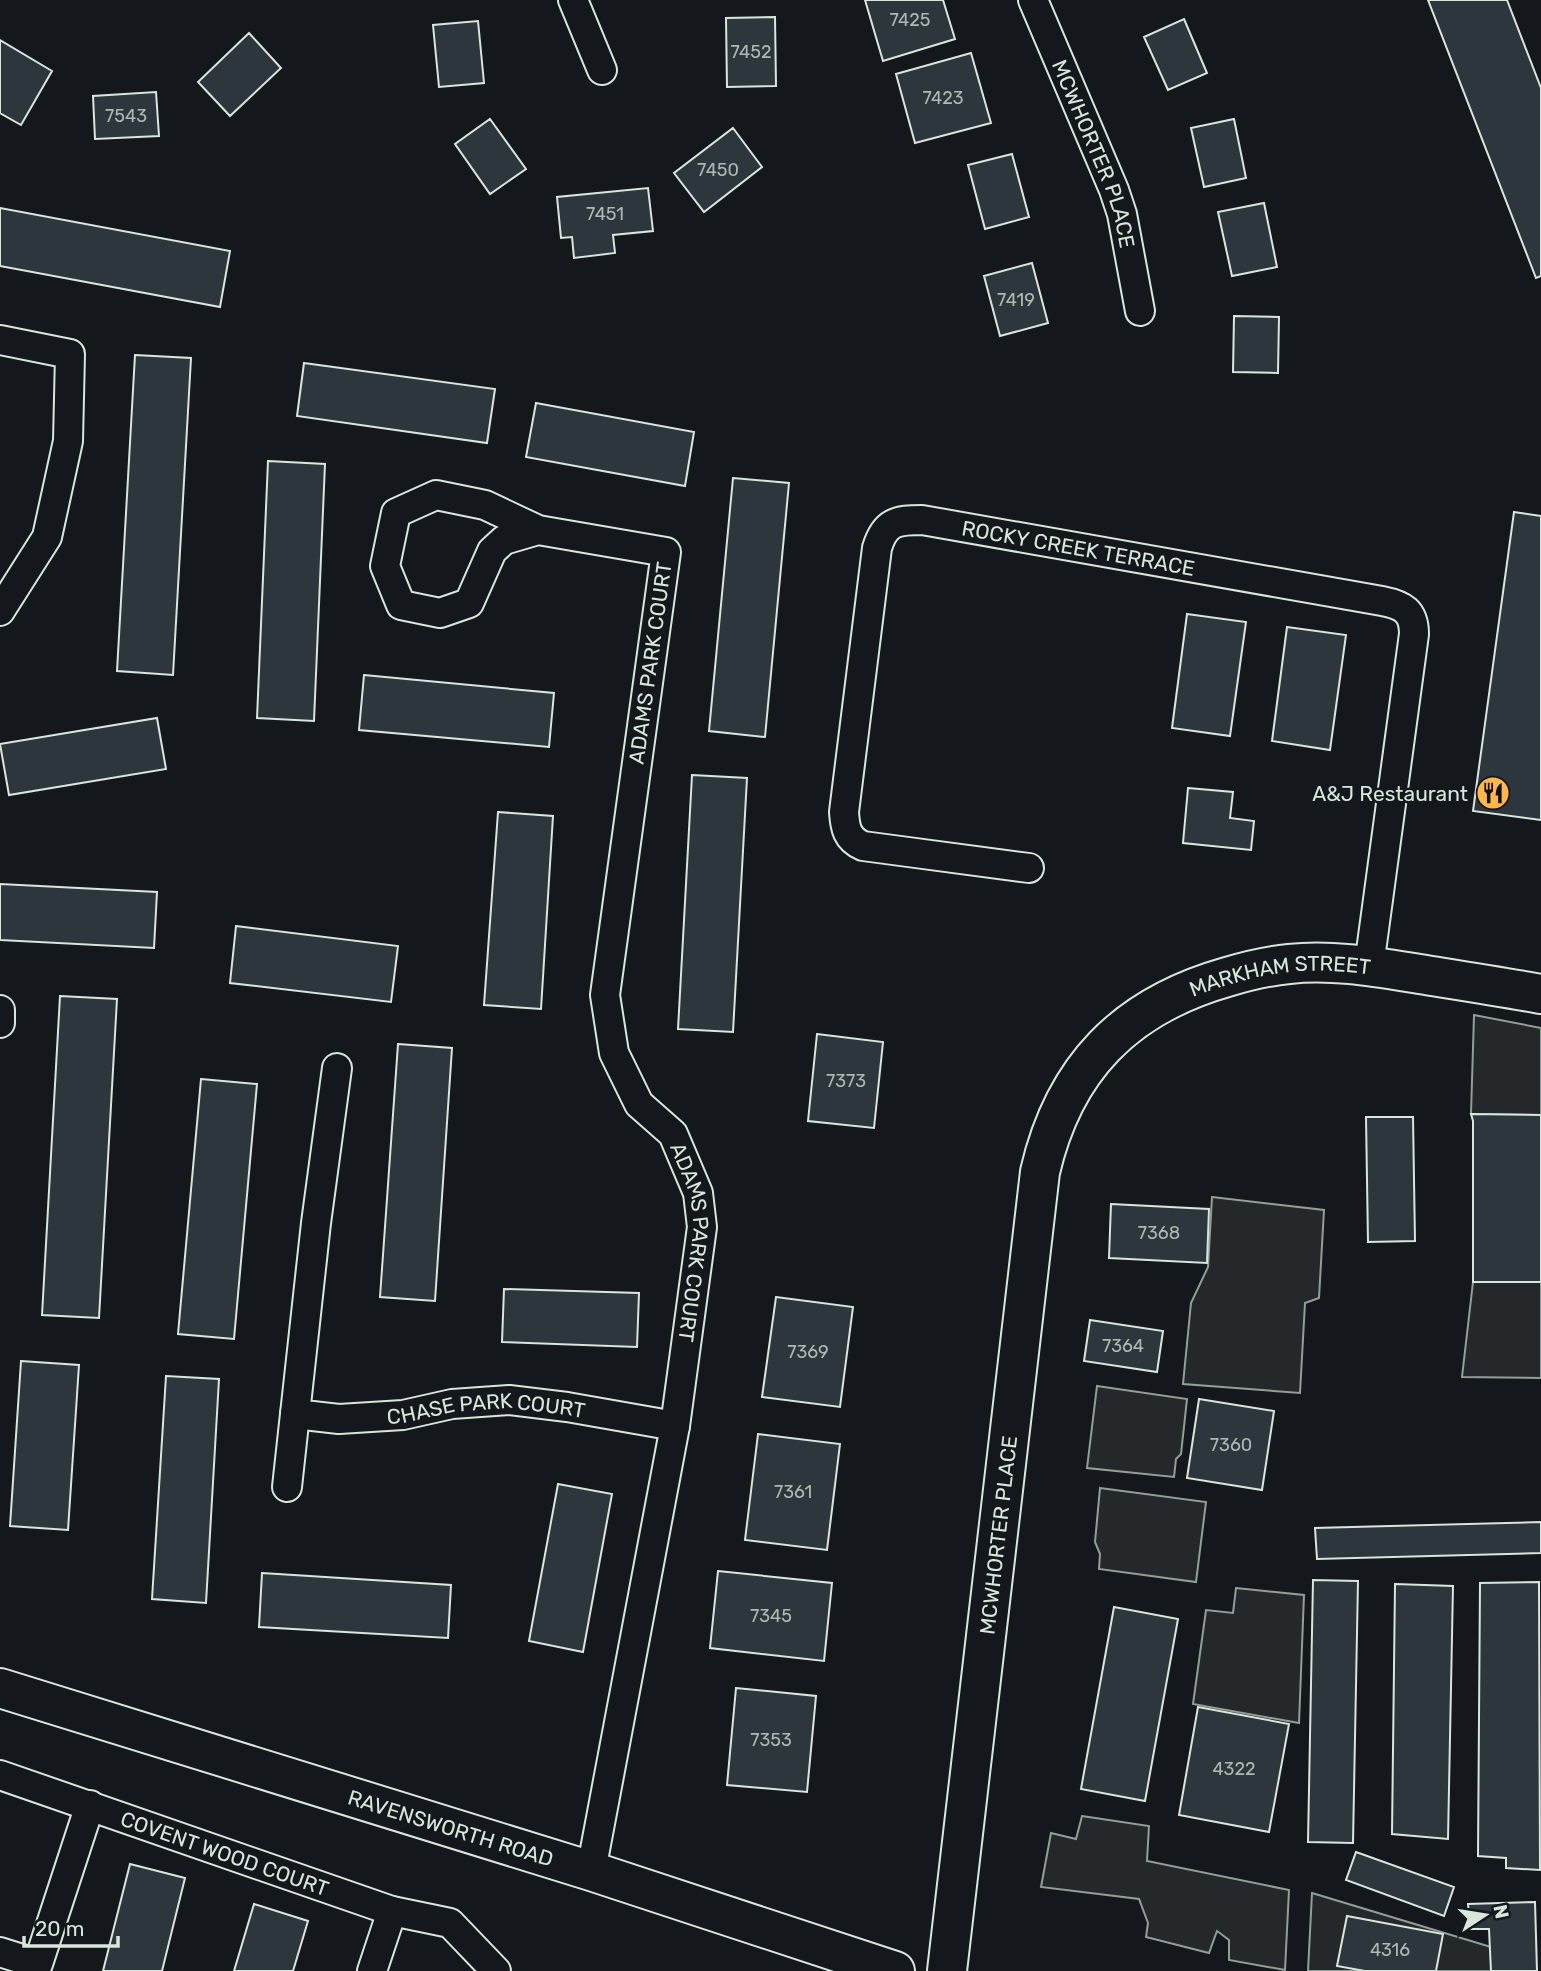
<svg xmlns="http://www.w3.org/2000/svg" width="1541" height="1971" font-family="Rubik,sans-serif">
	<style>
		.parking { fill: #24282b; stroke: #939e99; stroke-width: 2 }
		.building { fill: #2c363c; stroke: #d8e6dc; stroke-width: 2 }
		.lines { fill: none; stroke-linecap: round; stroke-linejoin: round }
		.street-casing { stroke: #d8e6dc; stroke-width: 32 }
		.secondary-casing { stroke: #d8e6dc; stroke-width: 42 }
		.street { stroke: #14181c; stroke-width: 28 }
		.secondary { stroke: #14181c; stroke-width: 38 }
		.labels { text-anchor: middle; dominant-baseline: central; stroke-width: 5; stroke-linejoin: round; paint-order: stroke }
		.number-label { font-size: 18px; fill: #adbab4 }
		.street-label { font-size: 21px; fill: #d8e6dc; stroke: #14181c }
		.poi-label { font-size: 21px; fill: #d8e6dc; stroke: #14181c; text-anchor: end }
	</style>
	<rect width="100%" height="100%" fill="#14181c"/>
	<path class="parking" d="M 1474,1015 L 1541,1028 L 1541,1115 L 1471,1114 Z
		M 1212,1197 L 1324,1210 L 1319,1298 L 1305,1303 L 1300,1393 L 1183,1384 L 1191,1303 L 1208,1267 Z
		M 1473,1282 L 1541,1282 L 1541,1378 L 1462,1377 Z
		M 1097,1386 L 1187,1399 L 1181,1454 L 1176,1459 L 1174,1477 L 1087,1468 Z
		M 1100,1488 L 1206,1502 L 1196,1582 L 1099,1569 L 1100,1554 L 1095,1542 Z
		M 1236,1588 L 1304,1595 L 1299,1723 L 1193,1704 L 1206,1610 L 1233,1613 Z
		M 1082,1816 L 1149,1826 L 1147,1861 L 1289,1890 L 1285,1970 L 1229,1960 L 1229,1940 L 1217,1931 L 1209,1953 L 1146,1937 L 1148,1923 L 1139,1899 L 1041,1887 L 1051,1833 L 1076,1839 Z
		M 1312,1893 L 1491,1947 L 1491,1971 L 1308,1971 Z"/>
	<path class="building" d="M 865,0 L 943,0 L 955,39 L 883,61 Z
		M 1428,0 L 1507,0 L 1541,88 L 1541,276 L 1536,278 Z
		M 775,17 L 776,86 L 727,87 L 726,18 Z
		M 1184,19 L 1207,73 L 1168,90 L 1144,37 Z
		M 478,21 L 484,83 L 439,87 L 433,25 Z
		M 249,33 L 281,68 L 230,116 L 198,82 Z
		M 0,40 L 52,71 L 21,125 L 0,113 Z
		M 971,53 L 991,123 L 915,143 L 896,74 Z
		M 156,92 L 159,136 L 95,139 L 93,96 Z
		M 490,119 L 526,169 L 490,194 L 455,144 Z
		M 1234,119 L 1246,178 L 1204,187 L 1191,128 Z
		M 733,128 L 762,167 L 704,212 L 674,173 Z
		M 1012,154 L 1029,217 L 985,229 L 968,165 Z
		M 648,188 L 653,231 L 613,235 L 615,253 L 574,258 L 572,237 L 561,238 L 557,197 Z
		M 1264,203 L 1277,267 L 1232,276 L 1218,212 Z
		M 0,208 L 230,251 L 220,307 L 0,266 Z
		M 1032,263 L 1048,323 L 1000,336 L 984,276 Z
		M 1234,316 L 1279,317 L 1278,373 L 1233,372 Z
		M 135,355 L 191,358 L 173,675 L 117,671 Z
		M 304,363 L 495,389 L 487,443 L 297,416 Z
		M 536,403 L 694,432 L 685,486 L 526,457 Z
		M 268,461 L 325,464 L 314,721 L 257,718 Z
		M 733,478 L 789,483 L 765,737 L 709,731 Z
		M 1514,512 L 1541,516 L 1541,820 L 1473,811 Z
		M 1187,614 L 1246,622 L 1230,736 L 1172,728 Z
		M 1287,627 L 1346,635 L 1330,750 L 1272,741 Z
		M 364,675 L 554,693 L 549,747 L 359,730 Z
		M 157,718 L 166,769 L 9,795 L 0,744 Z
		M 692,775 L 747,778 L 733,1032 L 678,1029 Z
		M 1188,788 L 1233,792 L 1230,818 L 1254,821 L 1251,850 L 1183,843 Z
		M 498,812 L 553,816 L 541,1009 L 484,1005 Z
		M 0,884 L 157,892 L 154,948 L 0,940 Z
		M 236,926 L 398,946 L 391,1002 L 230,983 Z
		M 60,996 L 117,999 L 99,1318 L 42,1315 Z
		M 817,1034 L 883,1042 L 874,1128 L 808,1121 Z
		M 398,1044 L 452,1048 L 435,1301 L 380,1297 Z
		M 201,1079 L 257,1084 L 234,1339 L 178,1334 Z
		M 1471,1114 L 1541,1115 L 1541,1282 L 1473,1282 L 1473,1121 Z
		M 1366,1117 L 1413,1117 L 1415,1241 L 1368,1242 Z
		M 1111,1204 L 1209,1209 L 1207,1263 L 1109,1258 Z
		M 504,1289 L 639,1293 L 637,1347 L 502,1342 Z
		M 776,1297 L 853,1307 L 840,1407 L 762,1397 Z
		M 1090,1320 L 1163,1331 L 1157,1372 L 1084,1361 Z
		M 21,1361 L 79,1365 L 68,1530 L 10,1526 Z
		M 166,1376 L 219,1379 L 206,1603 L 152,1599 Z
		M 1199,1399 L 1274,1411 L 1262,1490 L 1187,1478 Z
		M 758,1434 L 840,1444 L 827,1550 L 745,1540 Z
		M 558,1484 L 612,1494 L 583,1652 L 529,1641 Z
		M 1541,1522 L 1541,1553 L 1317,1559 L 1315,1528 Z
		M 718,1571 L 832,1583 L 824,1661 L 710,1648 Z
		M 262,1573 L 451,1585 L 448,1638 L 259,1627 Z
		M 1313,1580 L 1358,1581 L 1353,1843 L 1308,1842 Z
		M 1539,1582 L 1540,1870 L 1506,1868 L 1506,1858 L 1478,1856 L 1480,1583 Z
		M 1395,1584 L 1453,1586 L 1448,1839 L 1392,1834 Z
		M 1114,1607 L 1178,1619 L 1145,1801 L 1081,1789 Z
		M 736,1688 L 816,1696 L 807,1792 L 727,1785 Z
		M 1198,1707 L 1289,1724 L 1269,1832 L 1179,1815 Z
		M 1356,1852 L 1454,1887 L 1444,1916 L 1346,1880 Z
		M 130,1864 L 185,1878 L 162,1971 L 103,1971 Z
		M 1535,1902 L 1537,1971 L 1491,1971 L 1489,1929 L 1470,1929 L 1468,1904 Z
		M 254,1904 L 308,1921 L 293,1971 L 234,1971 Z
		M 1347,1916 L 1443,1934 L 1436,1971 L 1365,1971 L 1337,1966 Z"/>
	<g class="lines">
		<defs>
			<g id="street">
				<path d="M 573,0 L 602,70"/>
				<path id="s1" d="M 1033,0 L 1114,190 L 1122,214 L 1140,311"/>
				<path d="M 0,340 L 70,354 L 68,441 L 47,537 L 0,611"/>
				<path id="s2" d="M 538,530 L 504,540 L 492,551 L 469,603 L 440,613 L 401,605 L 385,566 L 396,513 L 436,495 L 485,505 L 538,530 L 666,552 L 605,995 L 614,1053 L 639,1104 L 673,1134 L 698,1193 L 702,1227 L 675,1426 L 591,1871"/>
				<path id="s3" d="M 1029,868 L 863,846 C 847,839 845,828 844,812 L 877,548 C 885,522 896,520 922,520 L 1382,601 C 1403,605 1414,611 1414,634 L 1369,966"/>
				<path d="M 0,1010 L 0,1023"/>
				<path id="s4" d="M 337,1068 L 316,1223 L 295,1414 L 339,1419 L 403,1415 L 452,1404 L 509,1400 L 567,1407 L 675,1426"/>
				<path d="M 287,1487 L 295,1414"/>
				<path id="s5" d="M 0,1775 L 392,1911 L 372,1971"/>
				<path d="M 392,1911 L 450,1923 L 496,1971"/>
				<path d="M 0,1952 L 38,1964 L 90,1805"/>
			</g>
			<g id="secondary">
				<path id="s6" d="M 0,1688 L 591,1871 L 895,1971"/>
				<path id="s7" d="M 947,1971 L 1040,1172 C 1064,1068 1125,1006 1227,977 C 1247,971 1268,966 1289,964 C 1335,959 1381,968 1426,975 C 1464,981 1503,987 1541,994"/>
			</g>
		</defs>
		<use href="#street" class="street-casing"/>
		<use href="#secondary" class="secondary-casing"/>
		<use href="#street" class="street"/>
		<use href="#secondary" class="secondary"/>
	</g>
	<defs>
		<symbol id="restaurant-disc" viewBox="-11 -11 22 22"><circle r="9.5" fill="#ffb74d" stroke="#14181c"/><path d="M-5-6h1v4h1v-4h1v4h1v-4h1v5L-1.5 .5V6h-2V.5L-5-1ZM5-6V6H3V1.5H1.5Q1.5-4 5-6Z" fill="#111"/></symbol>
	</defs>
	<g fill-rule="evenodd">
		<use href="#restaurant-disc" x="1474" y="774" width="38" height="38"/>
	</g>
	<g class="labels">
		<g class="number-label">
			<text x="910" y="20">7425</text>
			<text x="751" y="52">7452</text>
			<text x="943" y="98">7423</text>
			<text x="126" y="116">7543</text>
			<text x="718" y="170">7450</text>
			<text x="605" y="214">7451</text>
			<text x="1016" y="300">7419</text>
			<text x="846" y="1081">7373</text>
			<text x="1159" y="1233">7368</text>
			<text x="1123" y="1346">7364</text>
			<text x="808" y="1352">7369</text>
			<text x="1231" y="1445">7360</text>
			<text x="793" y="1492">7361</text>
			<text x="771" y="1616">7345</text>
			<text x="771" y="1740">7353</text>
			<text x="1234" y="1769">4322</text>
			<text x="1390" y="1950">4316</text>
		</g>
		<g class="street-label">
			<text stroke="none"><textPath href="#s1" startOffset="166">MCWHORTER PLACE</textPath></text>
			<text stroke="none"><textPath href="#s3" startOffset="693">ROCKY CREEK TERRACE</textPath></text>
			<text transform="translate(650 663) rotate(-82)">ADAMS PARK COURT</text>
			<text stroke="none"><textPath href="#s7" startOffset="1143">MARKHAM STREET</textPath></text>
			<text stroke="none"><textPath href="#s2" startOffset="1278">ADAMS PARK COURT</textPath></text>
			<text stroke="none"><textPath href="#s4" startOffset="541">CHASE PARK COURT</textPath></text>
			<text stroke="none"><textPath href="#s7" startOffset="439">MCWHORTER PLACE</textPath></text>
			<text stroke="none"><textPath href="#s6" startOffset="472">RAVENSWORTH ROAD</textPath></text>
			<text stroke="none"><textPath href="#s5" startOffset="238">COVENT WOOD COURT</textPath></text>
		</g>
		<g class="poi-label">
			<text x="1468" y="793">A&amp;J Restaurant</text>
		</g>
	</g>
	<g transform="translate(1485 1915) rotate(78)" stroke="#14181c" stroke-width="5" paint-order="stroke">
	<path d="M0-5L12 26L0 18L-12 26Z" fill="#d8e6dc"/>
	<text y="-10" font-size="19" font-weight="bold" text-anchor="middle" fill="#d8e6dc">N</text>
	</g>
	<path d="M24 1936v10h94v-10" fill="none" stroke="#d8e6dc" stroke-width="3.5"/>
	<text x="35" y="1936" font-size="21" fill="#d8e6dc" stroke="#14181c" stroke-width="5" paint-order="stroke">20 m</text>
</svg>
